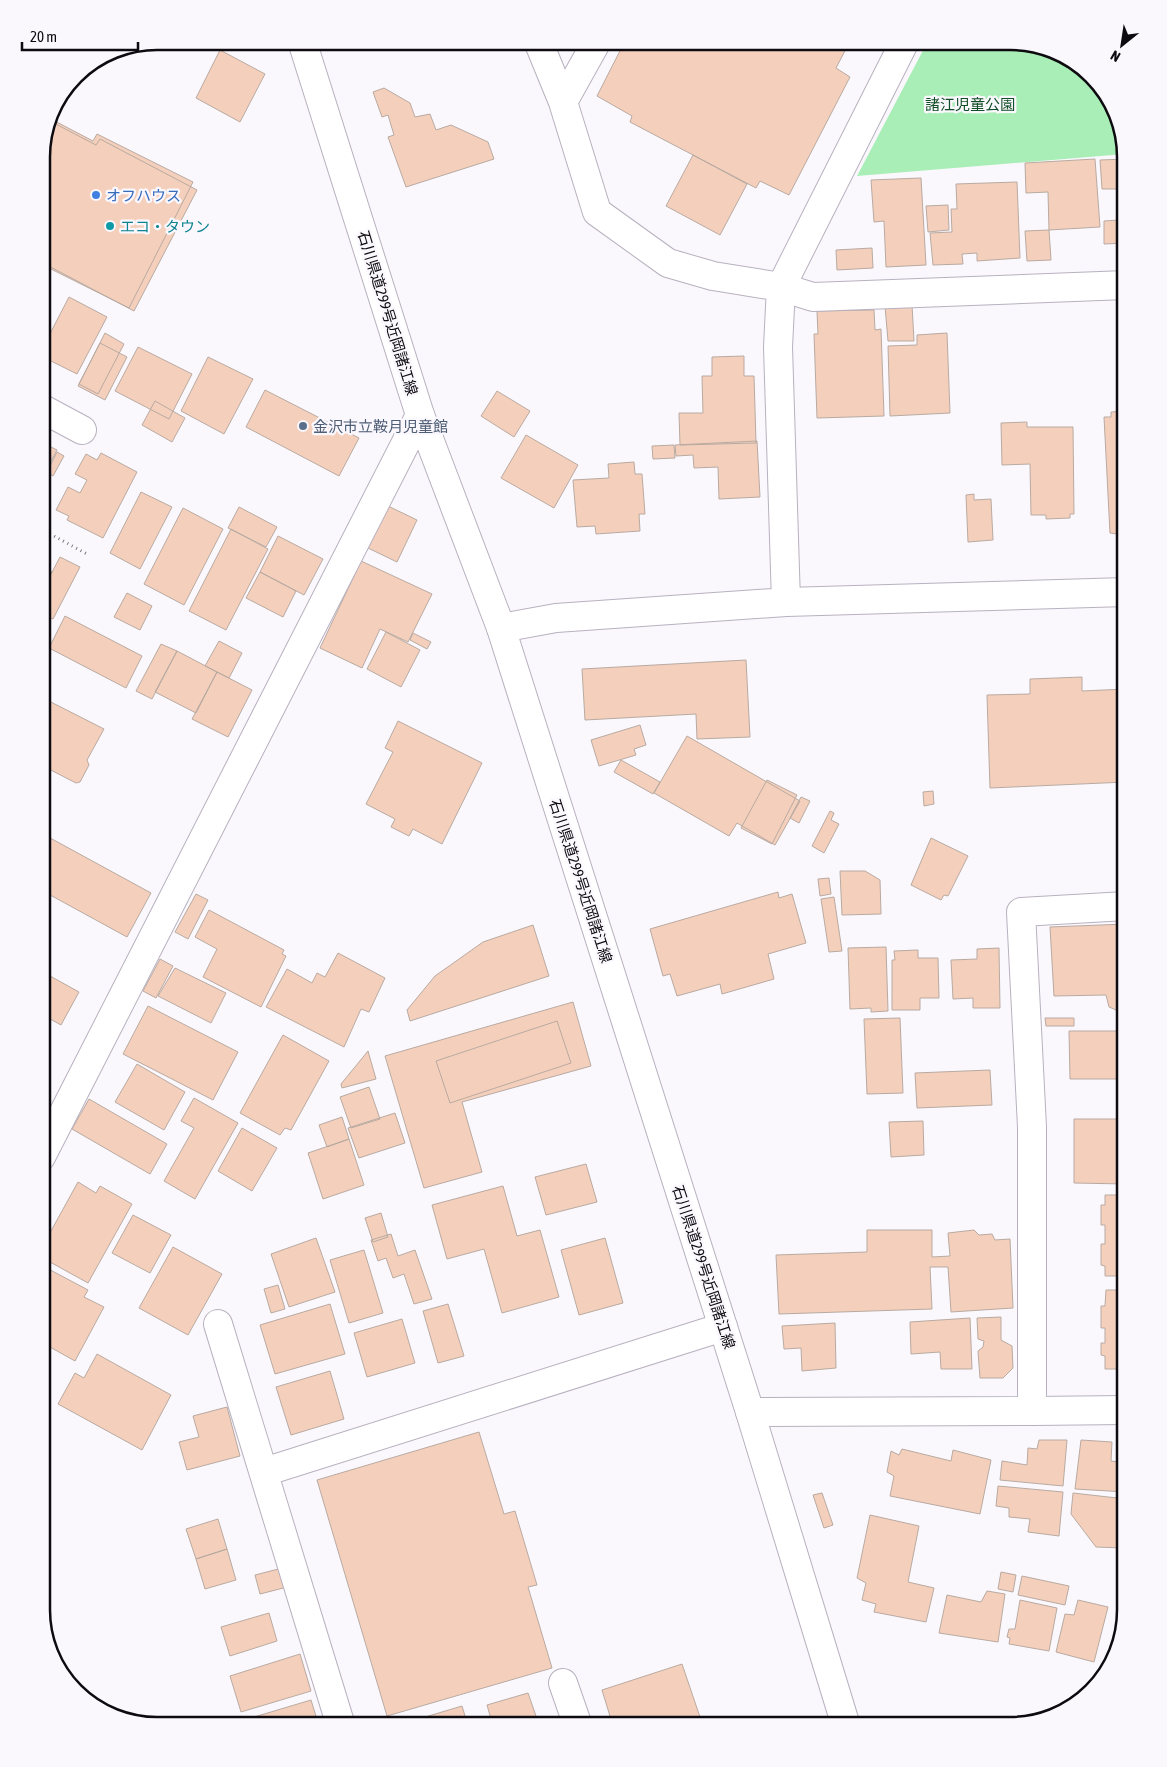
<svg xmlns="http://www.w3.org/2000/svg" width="1167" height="1767" font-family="'Asap Condensed','Noto Sans JP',sans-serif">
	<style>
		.green { fill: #a9eeb7 }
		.building { fill: #f4d0bc; stroke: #b9aaa1 }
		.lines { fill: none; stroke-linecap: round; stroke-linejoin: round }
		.minor-casing { stroke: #b8b1bf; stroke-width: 30 }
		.secondary-casing { stroke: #b8b1bf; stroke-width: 30 }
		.path { stroke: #7a777d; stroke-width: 3; stroke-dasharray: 1 4; stroke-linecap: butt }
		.minor { stroke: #fff; stroke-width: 28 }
		.secondary { stroke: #fff; stroke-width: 28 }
		.shop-dot { fill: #3f7fe0; stroke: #faf7fd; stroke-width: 2 }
		.culture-dot { fill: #0f9aa8; stroke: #faf7fd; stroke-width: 2 }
		.service-dot { fill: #5c6f8a; stroke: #faf7fd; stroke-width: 2 }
		.labels { text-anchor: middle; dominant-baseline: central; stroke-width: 4.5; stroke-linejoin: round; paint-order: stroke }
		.park-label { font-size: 15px; fill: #114d25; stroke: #faf7fd }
		.shop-label { font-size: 15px; fill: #366cbe; stroke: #faf7fd; text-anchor: start }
		.culture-label { font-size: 15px; fill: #0d838f; stroke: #faf7fd; text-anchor: start }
		.street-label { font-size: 15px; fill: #0d0b10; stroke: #faf7fd }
		.service-label { font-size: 15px; fill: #4e5e75; stroke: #faf7fd; text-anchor: start }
		.rim { fill: none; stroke: #0d0b10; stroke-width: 2.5 }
	</style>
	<rect width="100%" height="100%" fill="#faf7fd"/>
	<path class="green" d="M 928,41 L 1018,41 L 1068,57 L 1110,99 L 1125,154 L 857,176 Z"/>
	<path class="building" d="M 625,41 L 842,41 L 848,45 L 836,68 L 850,77 L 789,195 L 760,181 L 756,188 L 630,122 L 632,116 L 597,96 Z
		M 220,50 L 265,74 L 240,122 L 196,98 Z
		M 384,88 L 410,103 L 415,117 L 430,114 L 436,130 L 451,125 L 488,142 L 494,159 L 406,187 L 388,137 L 394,135 L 388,115 L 382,117 L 373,92 Z
		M 49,118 L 93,141 L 97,134 L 193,182 L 129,308 L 41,264 L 41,149 Z
		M 48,120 L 96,145 L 100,139 L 197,190 L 134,311 L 41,262 L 41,149 Z
		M 693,155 L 747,184 L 720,235 L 666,206 Z
		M 1095,159 L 1100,227 L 1049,230 L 1048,192 L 1026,193 L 1025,163 Z
		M 1126,159 L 1126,243 L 1104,244 L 1104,221 L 1119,220 L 1117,189 L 1102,189 L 1100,160 Z
		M 921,178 L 926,265 L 886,267 L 884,221 L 874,222 L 871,180 Z
		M 1017,182 L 1020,258 L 977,261 L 977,253 L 962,254 L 963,264 L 933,265 L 930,233 L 952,232 L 951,209 L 957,209 L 956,184 Z
		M 948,205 L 949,230 L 928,232 L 926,206 Z
		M 1049,230 L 1051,260 L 1027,261 L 1025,231 Z
		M 872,248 L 873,268 L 837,270 L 836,250 Z
		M 69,297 L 107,317 L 77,374 L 41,356 L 41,351 Z
		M 912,305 L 914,341 L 888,341 L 885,306 Z
		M 874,310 L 875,330 L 881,329 L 884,416 L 817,418 L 814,334 L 818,334 L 817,311 Z
		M 105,333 L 124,344 L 98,394 L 79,384 Z
		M 947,333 L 950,413 L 890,416 L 888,346 L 917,345 L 917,335 Z
		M 100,343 L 127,357 L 105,400 L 78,386 Z
		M 138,347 L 192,374 L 169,419 L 115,391 Z
		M 744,356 L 744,376 L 754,376 L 756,443 L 680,445 L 679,413 L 703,413 L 702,376 L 712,376 L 712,357 Z
		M 208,357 L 253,379 L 224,434 L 181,411 Z
		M 265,390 L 359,438 L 339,476 L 246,427 Z
		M 497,391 L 530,411 L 514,437 L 481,416 Z
		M 155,401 L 185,418 L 172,442 L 142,425 Z
		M 1126,411 L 1126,539 L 1117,539 L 1117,534 L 1110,533 L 1104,417 L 1111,417 L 1111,412 Z
		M 1027,422 L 1027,427 L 1073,427 L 1074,514 L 1070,514 L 1070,518 L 1046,519 L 1046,515 L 1031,515 L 1030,464 L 1002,465 L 1001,423 Z
		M 526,435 L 578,465 L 554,508 L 501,478 Z
		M 757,441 L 760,497 L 719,499 L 718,467 L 694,468 L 693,455 L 676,456 L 675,445 Z
		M 41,442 L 57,450 L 41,480 Z
		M 674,445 L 675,458 L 653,459 L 652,446 Z
		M 57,452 L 64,456 L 53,476 L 47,472 Z
		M 101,453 L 137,472 L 103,538 L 67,520 L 69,516 L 56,510 L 68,487 L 80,493 L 87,480 L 75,474 L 86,454 L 97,460 Z
		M 634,462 L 635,474 L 642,474 L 645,514 L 639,514 L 640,531 L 596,534 L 595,526 L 577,527 L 573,480 L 609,478 L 608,464 Z
		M 141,492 L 172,507 L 140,569 L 110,553 Z
		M 974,494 L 974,500 L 991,499 L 993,540 L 968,542 L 966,495 Z
		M 388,506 L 417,520 L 397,562 L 368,548 Z
		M 239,507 L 277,527 L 266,547 L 228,528 Z
		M 183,508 L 223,529 L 184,605 L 144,584 Z
		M 231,529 L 268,549 L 226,630 L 189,611 Z
		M 278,536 L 323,559 L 304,595 L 260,572 Z
		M 60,557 L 80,567 L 53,619 L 41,613 L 41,593 Z
		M 361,561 L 432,594 L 408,642 L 380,629 L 362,668 L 320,648 Z
		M 41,567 L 52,572 L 41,593 Z
		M 260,572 L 296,591 L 283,617 L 246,598 Z
		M 127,593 L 152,606 L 140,630 L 114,617 Z
		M 65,616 L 142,656 L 126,688 L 49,648 Z
		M 386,632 L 420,650 L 401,687 L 367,669 Z
		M 413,633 L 431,642 L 427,649 L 410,640 Z
		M 219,641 L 242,653 L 229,678 L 205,666 Z
		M 161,644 L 177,651 L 152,699 L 136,691 Z
		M 177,651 L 217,672 L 196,713 L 155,692 Z
		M 746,660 L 750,737 L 697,739 L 696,714 L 585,720 L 582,669 Z
		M 217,672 L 252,690 L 228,737 L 192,719 Z
		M 1082,677 L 1082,691 L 1126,689 L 1126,782 L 990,788 L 987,695 L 1030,694 L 1030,679 Z
		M 41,697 L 104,729 L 87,760 L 89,765 L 80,782 L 76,783 L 41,765 Z
		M 398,721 L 482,763 L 442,844 L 413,829 L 409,836 L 391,827 L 395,819 L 366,804 L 393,752 L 385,748 Z
		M 640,725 L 646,745 L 634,749 L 636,755 L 599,766 L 591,740 Z
		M 687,736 L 800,801 L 775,845 L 737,823 L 729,836 L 654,793 Z
		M 621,760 L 660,782 L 653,794 L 614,772 Z
		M 767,780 L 797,795 L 772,844 L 741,828 Z
		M 933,791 L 934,804 L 924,806 L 923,792 Z
		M 801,797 L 810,801 L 799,823 L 790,818 Z
		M 830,811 L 834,813 L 831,820 L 839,824 L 824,853 L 812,846 Z
		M 41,833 L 151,893 L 127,937 L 41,890 Z
		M 931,838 L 968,856 L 948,896 L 944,895 L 941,900 L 911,885 Z
		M 840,871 L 865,871 L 880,880 L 881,914 L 842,915 Z
		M 829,878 L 831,894 L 820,896 L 818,879 Z
		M 778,892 L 779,898 L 792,894 L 806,943 L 768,954 L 774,979 L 722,994 L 720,984 L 677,996 L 670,974 L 663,976 L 650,929 Z
		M 196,894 L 208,900 L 188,939 L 175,932 Z
		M 834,897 L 842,951 L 829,952 L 821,899 Z
		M 209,910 L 284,950 L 282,954 L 286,956 L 261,1007 L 203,977 L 217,949 L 195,937 Z
		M 1126,924 L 1126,993 L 1122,993 L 1120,1008 L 1116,1010 L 1109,1007 L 1106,995 L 1054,996 L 1050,927 Z
		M 533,925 L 549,976 L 410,1021 L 407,1010 L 435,976 L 483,942 Z
		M 886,947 L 888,1011 L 871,1012 L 871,1008 L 850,1009 L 848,948 Z
		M 999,948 L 1000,1008 L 973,1008 L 973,998 L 953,999 L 951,960 L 977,959 L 977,949 Z
		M 918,950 L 918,958 L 938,958 L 939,998 L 920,998 L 920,1010 L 892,1010 L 892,960 L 895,960 L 894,951 Z
		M 338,953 L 385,978 L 369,1012 L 361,1009 L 344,1047 L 266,1007 L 287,969 L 312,983 L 317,973 L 325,977 Z
		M 160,959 L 173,966 L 156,998 L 143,991 Z
		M 175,968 L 226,993 L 211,1023 L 158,996 Z
		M 41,971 L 79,992 L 61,1025 L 41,1014 Z
		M 573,1002 L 591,1066 L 462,1102 L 482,1172 L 424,1188 L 385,1056 Z
		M 148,1006 L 238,1052 L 213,1100 L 123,1054 Z
		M 900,1018 L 903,1093 L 867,1094 L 864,1019 Z
		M 1045,1018 L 1074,1018 L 1074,1026 L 1046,1026 Z
		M 557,1021 L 571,1063 L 450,1103 L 436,1061 Z
		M 1069,1031 L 1126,1031 L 1126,1079 L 1070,1079 Z
		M 283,1035 L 329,1061 L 291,1130 L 285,1128 L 280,1135 L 240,1113 Z
		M 368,1051 L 376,1079 L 342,1088 L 341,1084 Z
		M 137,1064 L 185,1092 L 164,1130 L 115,1102 Z
		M 990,1070 L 992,1105 L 917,1108 L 915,1073 Z
		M 369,1087 L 380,1119 L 351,1128 L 340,1097 Z
		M 194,1098 L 238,1123 L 195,1199 L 164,1181 L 194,1128 L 181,1121 Z
		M 89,1099 L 167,1144 L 150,1174 L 72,1129 Z
		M 395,1113 L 405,1143 L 359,1158 L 348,1128 Z
		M 342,1117 L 349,1139 L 327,1147 L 319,1125 Z
		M 1074,1119 L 1126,1119 L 1126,1184 L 1074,1183 Z
		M 923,1121 L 924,1155 L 891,1157 L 889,1122 Z
		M 242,1128 L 277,1148 L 252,1191 L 218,1171 Z
		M 349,1139 L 364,1185 L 323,1199 L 308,1153 Z
		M 586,1164 L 597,1202 L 546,1215 L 535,1177 Z
		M 78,1182 L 96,1193 L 100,1186 L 132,1204 L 88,1283 L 41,1257 L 41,1249 Z
		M 503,1186 L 517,1236 L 540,1230 L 559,1297 L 502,1313 L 484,1249 L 447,1259 L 432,1205 Z
		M 1105,1195 L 1126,1195 L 1126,1369 L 1105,1369 L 1105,1356 L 1101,1355 L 1101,1343 L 1105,1343 L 1105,1328 L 1101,1328 L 1101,1306 L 1105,1306 L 1106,1290 L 1118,1290 L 1118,1276 L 1105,1276 L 1105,1266 L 1101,1265 L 1101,1244 L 1105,1244 L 1105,1225 L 1101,1225 L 1101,1205 L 1105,1205 Z
		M 381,1213 L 388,1237 L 373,1242 L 365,1218 Z
		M 133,1215 L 171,1235 L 150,1273 L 112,1253 Z
		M 867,1230 L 932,1230 L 932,1257 L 950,1256 L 948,1233 L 974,1230 L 979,1235 L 992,1234 L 995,1240 L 1010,1239 L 1013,1308 L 951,1312 L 948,1267 L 930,1267 L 932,1309 L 779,1314 L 776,1255 L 867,1252 Z
		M 391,1234 L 398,1256 L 415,1250 L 432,1299 L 414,1304 L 404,1274 L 393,1278 L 386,1258 L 378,1261 L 371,1240 Z
		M 316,1238 L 335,1292 L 289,1307 L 271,1254 Z
		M 605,1238 L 623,1303 L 579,1315 L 561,1250 Z
		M 173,1247 L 222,1274 L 188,1335 L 139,1308 Z
		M 364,1250 L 383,1313 L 349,1323 L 330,1260 Z
		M 41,1265 L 88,1290 L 84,1297 L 104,1307 L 75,1361 L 41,1342 Z
		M 278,1285 L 285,1309 L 271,1313 L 264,1289 Z
		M 330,1304 L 345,1354 L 275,1374 L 260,1325 Z
		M 448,1304 L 464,1356 L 438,1363 L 423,1311 Z
		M 1001,1317 L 1001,1340 L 1012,1346 L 1013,1368 L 1003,1378 L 980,1378 L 978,1351 L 983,1347 L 984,1341 L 978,1339 L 977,1318 Z
		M 970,1318 L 972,1369 L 941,1369 L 940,1352 L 911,1354 L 910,1322 Z
		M 402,1319 L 415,1363 L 367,1377 L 354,1333 Z
		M 835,1323 L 836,1368 L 802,1371 L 801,1348 L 784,1349 L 782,1326 Z
		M 97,1354 L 171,1395 L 142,1450 L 58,1404 L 75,1373 L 84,1378 Z
		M 330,1371 L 344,1419 L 291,1435 L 276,1387 Z
		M 227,1407 L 240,1456 L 187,1470 L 179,1442 L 199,1437 L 193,1416 Z
		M 479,1432 L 504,1514 L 515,1511 L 537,1585 L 528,1587 L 552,1668 L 387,1716 L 317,1480 Z
		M 1039,1440 L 1067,1440 L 1063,1486 L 1000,1480 L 1002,1461 L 1027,1465 L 1028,1448 L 1037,1449 Z
		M 1081,1440 L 1112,1442 L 1111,1461 L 1126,1463 L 1126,1492 L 1075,1489 Z
		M 902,1449 L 951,1461 L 953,1450 L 991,1460 L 980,1514 L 890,1496 L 894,1476 L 887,1472 L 891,1451 L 899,1455 Z
		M 998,1486 L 1063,1492 L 1059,1536 L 1028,1532 L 1030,1519 L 1009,1517 L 1009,1508 L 996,1506 Z
		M 822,1493 L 833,1525 L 824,1528 L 813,1495 Z
		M 1073,1493 L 1126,1499 L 1123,1548 L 1096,1547 L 1071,1514 Z
		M 870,1515 L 919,1526 L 908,1582 L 934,1588 L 926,1622 L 874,1612 L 876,1604 L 862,1600 L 866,1583 L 857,1578 Z
		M 218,1519 L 227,1549 L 196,1559 L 186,1529 Z
		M 227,1549 L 236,1580 L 205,1589 L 196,1559 Z
		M 290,1566 L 295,1585 L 260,1594 L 255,1575 Z
		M 1001,1572 L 1016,1575 L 1013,1592 L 998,1589 Z
		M 1022,1576 L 1069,1586 L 1065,1605 L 1018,1595 Z
		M 987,1591 L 1005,1594 L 998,1642 L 939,1633 L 947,1595 L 981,1602 Z
		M 1020,1600 L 1057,1608 L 1049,1651 L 1009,1644 L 1010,1638 L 1007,1637 L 1009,1629 L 1015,1629 Z
		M 1078,1600 L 1108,1607 L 1094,1662 L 1056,1652 L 1065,1614 L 1074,1615 Z
		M 269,1613 L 277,1641 L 230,1656 L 221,1627 Z
		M 53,1654 L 61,1658 L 56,1666 Z
		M 300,1654 L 311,1691 L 241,1712 L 230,1676 Z
		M 682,1664 L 703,1726 L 613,1726 L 602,1690 Z
		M 528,1693 L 537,1719 L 514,1726 L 493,1726 L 487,1705 Z
		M 311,1700 L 319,1726 L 246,1726 L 244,1720 Z
		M 462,1706 L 468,1726 L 395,1726 Z"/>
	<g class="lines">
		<defs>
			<path id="minor" d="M 538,41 L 563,102 L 597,212 L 668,263 L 713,276 L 781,287 L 813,297 L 1126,285
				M 563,102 L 597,41
				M 41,408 L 82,430
				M 786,602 L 778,347 L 781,287 L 905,41
				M 501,628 L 556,618 L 786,602 L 1126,592
				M 41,1157 L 420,415
				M 218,1324 L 341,1726
				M 1126,1410 L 1032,1411 L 1032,1127 L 1021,912 L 1126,906
				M 750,1412 L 1032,1411
				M 264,1472 L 723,1327
				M 563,1683 L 578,1726"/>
			<path id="secondary" d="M 302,41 L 420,415 L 501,628 L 750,1412 L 846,1726"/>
		</defs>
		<use href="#minor" class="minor-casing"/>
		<use href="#secondary" class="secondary-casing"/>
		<path class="path" d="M 41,529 L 87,554"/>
		<use href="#minor" class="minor"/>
		<use href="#secondary" class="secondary"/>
	</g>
	<circle class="shop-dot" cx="96" cy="195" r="5"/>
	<circle class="culture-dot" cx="110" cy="226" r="5"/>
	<circle class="service-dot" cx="303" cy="426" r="5"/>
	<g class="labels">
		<g class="park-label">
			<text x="970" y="104">諸江児童公園</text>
		</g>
		<g class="shop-label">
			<text x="106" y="195">オフハウス</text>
		</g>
		<g class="culture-label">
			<text x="120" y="226">エコ・タウン</text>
		</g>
		<g class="street-label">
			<text transform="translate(388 313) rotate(73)">石川県道299号近岡諸江線</text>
			<text transform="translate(581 881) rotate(72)">石川県道299号近岡諸江線</text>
			<text transform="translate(704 1267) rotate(72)">石川県道299号近岡諸江線</text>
		</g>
		<g class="service-label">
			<text x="313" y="426">金沢市立鞍月児童館</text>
		</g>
	</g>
	<path d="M0 0H1167V1767H0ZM157 50H1010A107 107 0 0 1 1117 157V1610A107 107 0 0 1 1010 1717H157A107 107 0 0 1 50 1610V157A107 107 0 0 1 157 50Z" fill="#faf7fd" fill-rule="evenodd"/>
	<path class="rim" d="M157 50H1010A107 107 0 0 1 1117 157V1610A107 107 0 0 1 1010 1717H157A107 107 0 0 1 50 1610V157A107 107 0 0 1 157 50Z"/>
	<g transform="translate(1122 45) rotate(210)" stroke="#faf7fd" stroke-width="4" paint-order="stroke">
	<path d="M0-4L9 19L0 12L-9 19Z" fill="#0d0b10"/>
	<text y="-8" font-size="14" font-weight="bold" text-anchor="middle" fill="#0d0b10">N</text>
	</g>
	<path d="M22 42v8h116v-8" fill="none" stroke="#0d0b10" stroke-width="2.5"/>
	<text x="30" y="42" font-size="15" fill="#0d0b10" stroke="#faf7fd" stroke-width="4" paint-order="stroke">20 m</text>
</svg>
